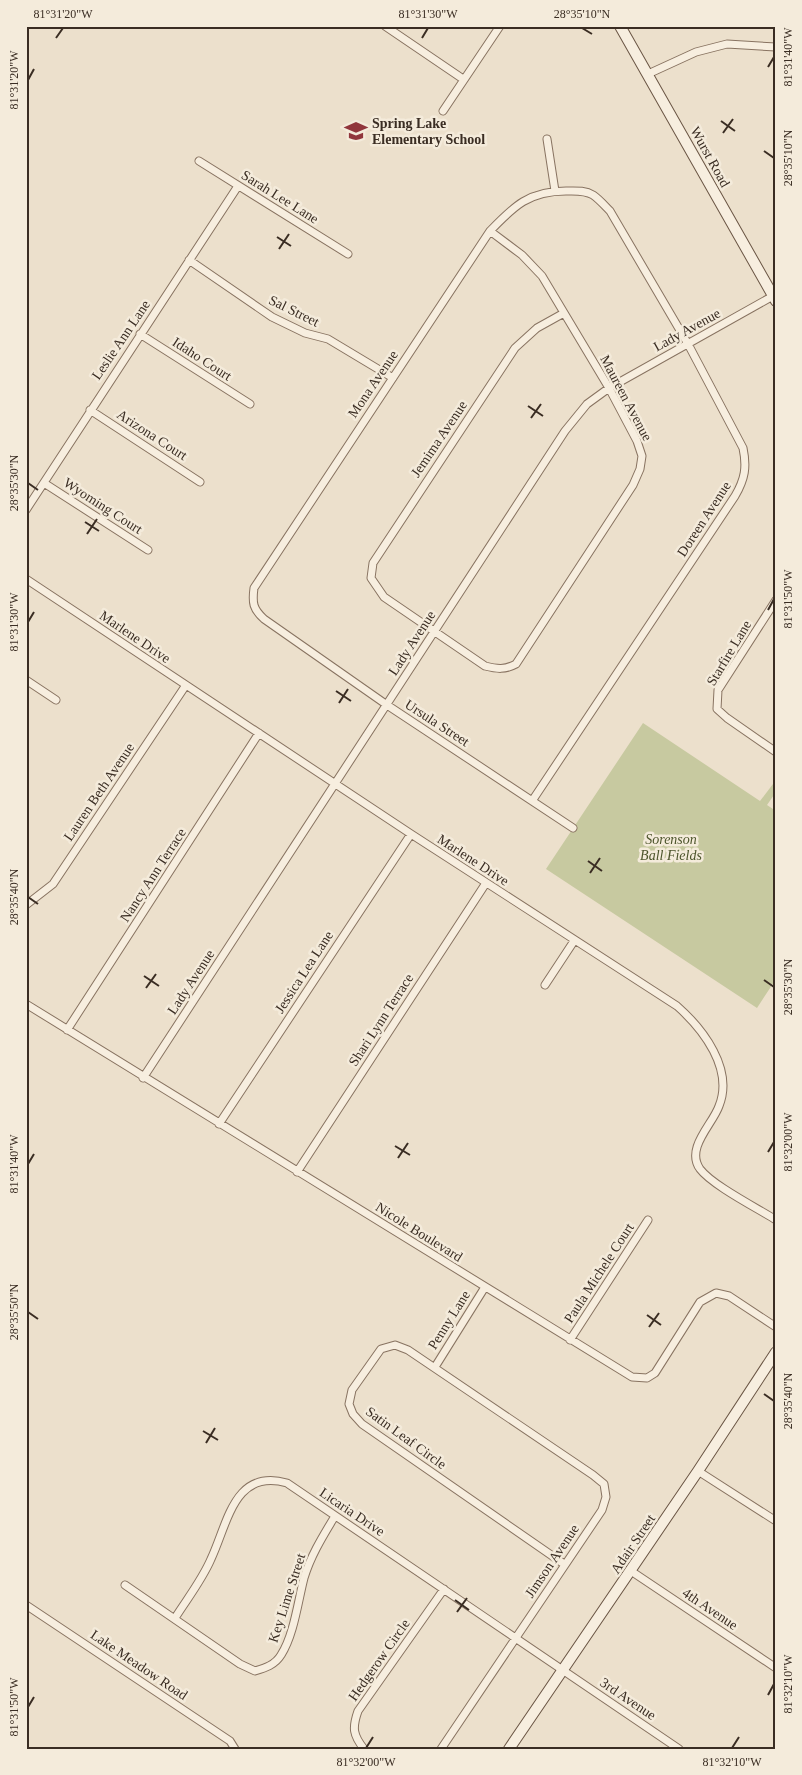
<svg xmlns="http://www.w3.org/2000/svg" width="802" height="1775" font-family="Georgia,serif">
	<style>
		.green { fill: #c7c9a0 }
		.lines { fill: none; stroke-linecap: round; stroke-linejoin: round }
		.street-casing { stroke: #887361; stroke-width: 9 }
		.secondary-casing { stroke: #6a5544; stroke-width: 12 }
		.street { stroke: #f7eedf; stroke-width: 7 }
		.secondary { stroke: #f7eedf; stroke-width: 10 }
		.ticks { fill: none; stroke: #3a2d23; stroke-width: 2 }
		.labels { text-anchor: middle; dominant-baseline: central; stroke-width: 5; stroke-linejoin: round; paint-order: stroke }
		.poi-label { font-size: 14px; font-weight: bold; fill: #3a2d23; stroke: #f4ebdb; text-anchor: start }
		.street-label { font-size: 14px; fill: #3a2d23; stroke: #f4ebdb }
		.park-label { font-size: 14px; font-style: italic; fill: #4c542b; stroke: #f4ebdb }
		.neatline { fill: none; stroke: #3a2d23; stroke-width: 2 }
		.ticks-label { font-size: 12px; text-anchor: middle; fill: #3a2d23 }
	</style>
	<rect width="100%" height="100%" fill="#ece0cc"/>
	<path class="green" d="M 643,723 L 760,801 L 776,780 L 776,792 L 767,805 L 776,811 L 776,979 L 757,1008 L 546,869 Z"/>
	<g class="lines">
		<defs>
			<path id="street" d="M 385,26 L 463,79
				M 648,74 L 696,52 L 727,44 L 776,47
				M 443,111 L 500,26
				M 547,139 L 555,191
				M 199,161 L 348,254
				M 490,231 L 522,255 L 542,276 L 609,388 L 637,441 L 642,456 L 640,469 L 633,485 L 516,664 C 505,670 497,669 485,666 L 384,597 L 371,578 L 373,563 L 515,348 L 537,328 L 564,313
				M 189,260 L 272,317 L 305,333 L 328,339 L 393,378
				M 140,334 L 250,404
				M 90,410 L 200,482
				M 44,483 L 148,550
				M 26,510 L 238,186
				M 26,579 L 411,834 L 677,1006 C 703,1029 734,1069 719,1106 C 713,1124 685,1148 700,1169 C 712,1185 757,1208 776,1220
				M 776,600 L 718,690 L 717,709 L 727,718 L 776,752
				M 26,680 L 56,700
				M 532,801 L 735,496 C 745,479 747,467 743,448 L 688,344 L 610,211 C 605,206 599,199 593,195 C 585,190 575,191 566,191 C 529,191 514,206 490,231 L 254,588 C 252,603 253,609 264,619 L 387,705 L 573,828
				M 26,905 L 53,884 L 186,685
				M 545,985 L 574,941
				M 26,1004 L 632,1377 L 647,1378 L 655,1373 L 700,1302 L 716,1293 L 729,1296 L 776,1327
				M 67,1030 L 259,733
				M 143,1078 L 565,431 L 587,404 L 609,388 L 773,296
				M 219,1124 L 411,834
				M 297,1172 L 486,883
				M 570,1340 L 648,1220
				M 435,1367 L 485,1287
				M 698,1471 L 776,1521
				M 631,1571 L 776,1668
				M 125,1585 L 240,1664 L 255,1671 C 265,1668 275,1665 281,1655 C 294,1635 298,1601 304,1578 C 311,1555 323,1536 335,1516
				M 26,1605 L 230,1741 L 235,1749
				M 175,1618 C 187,1599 202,1580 211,1559 C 228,1523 234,1468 287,1483 L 679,1749
				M 364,1749 C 353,1735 352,1728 358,1711 L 444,1589
				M 441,1749 L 602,1510 L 606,1497 L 604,1484 L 593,1475 L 408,1350 L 395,1345 L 381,1349 L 352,1390 L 349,1404 L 353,1414 L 362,1424 L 564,1564"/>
			<path id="secondary" d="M 620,26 L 776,301
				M 509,1749 L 698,1471 L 776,1352"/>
		</defs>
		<use href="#street" class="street-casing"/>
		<use href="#secondary" class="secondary-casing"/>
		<use href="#street" class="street"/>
		<use href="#secondary" class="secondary"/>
	</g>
	<path class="ticks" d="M 582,28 L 592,34M 56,38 L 63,28M 422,38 L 428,28M 768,67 L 774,57M 28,80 L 34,69M 721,121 L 735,131M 723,133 L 733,119M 764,151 L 774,158M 277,237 L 291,246M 279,249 L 289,234M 528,406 L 543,416M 531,418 L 541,404M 28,483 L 38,490M 85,522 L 99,531M 87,534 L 97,519M 768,610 L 774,599M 28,622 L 34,612M 336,691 L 351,701M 339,703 L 348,689M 588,861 L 602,871M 590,873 L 600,858M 28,897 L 38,904M 144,976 L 159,986M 764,980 L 774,987M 146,988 L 156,974M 395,1146 L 410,1155M 768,1152 L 774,1142M 398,1158 L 408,1143M 28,1164 L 34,1154M 28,1312 L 38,1319M 647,1315 L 661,1325M 649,1327 L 659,1313M 764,1394 L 774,1401M 203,1431 L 218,1440M 206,1443 L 215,1428M 455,1600 L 469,1610M 457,1612 L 467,1598M 768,1695 L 774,1684M 28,1707 L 34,1697M 366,1748 L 373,1737M 732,1748 L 739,1737"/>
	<defs>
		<symbol id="school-bare" viewBox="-9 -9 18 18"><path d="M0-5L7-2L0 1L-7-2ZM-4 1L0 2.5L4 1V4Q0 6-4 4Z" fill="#91363c" stroke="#f4ebdb" stroke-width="2.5" paint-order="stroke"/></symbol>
	</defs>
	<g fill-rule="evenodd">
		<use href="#school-bare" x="340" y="115" width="32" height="32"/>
	</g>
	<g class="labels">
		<g class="poi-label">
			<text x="372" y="123">Spring Lake<tspan x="372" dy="16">Elementary School</tspan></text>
		</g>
		<g class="street-label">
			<text transform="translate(710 157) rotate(61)">Wurst Road</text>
			<text transform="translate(280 197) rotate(32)">Sarah Lee Lane</text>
			<text transform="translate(294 311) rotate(26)">Sal Street</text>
			<text transform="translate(687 330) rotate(-29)">Lady Avenue</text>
			<text transform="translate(121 340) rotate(-56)">Leslie Ann Lane</text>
			<text transform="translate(202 359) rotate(33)">Idaho Court</text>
			<text transform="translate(373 384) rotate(-56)">Mona Avenue</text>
			<text transform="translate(626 398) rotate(62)">Maureen Avenue</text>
			<text transform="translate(152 435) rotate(33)">Arizona Court</text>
			<text transform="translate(439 439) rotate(-56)">Jemima Avenue</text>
			<text transform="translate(103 506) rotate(33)">Wyoming Court</text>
			<text transform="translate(704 519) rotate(-57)">Doreen Avenue</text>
			<text transform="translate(135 637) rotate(34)">Marlene Drive</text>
			<text transform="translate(412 643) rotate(-57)">Lady Avenue</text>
			<text transform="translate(729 653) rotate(-59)">Starfire Lane</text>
			<text transform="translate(437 723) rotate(33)">Ursula Street</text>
			<text transform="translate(99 792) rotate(-56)">Lauren Beth Avenue</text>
			<text transform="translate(473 860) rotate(33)">Marlene Drive</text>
			<text transform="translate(153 875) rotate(-57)">Nancy Ann Terrace</text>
			<text transform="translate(304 972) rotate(-57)">Jessica Lea Lane</text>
			<text transform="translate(191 982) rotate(-57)">Lady Avenue</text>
			<text transform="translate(381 1020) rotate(-57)">Shari Lynn Terrace</text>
			<text transform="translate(419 1232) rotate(32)">Nicole Boulevard</text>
			<text transform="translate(599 1273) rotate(-57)">Paula Michele Court</text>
			<text transform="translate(449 1320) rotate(-58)">Penny Lane</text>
			<text transform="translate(406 1438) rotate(36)">Satin Leaf Circle</text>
			<text transform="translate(352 1512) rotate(34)">Licaria Drive</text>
			<text transform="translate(633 1544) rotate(-56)">Adair Street</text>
			<text transform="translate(552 1561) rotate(-56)">Jimson Avenue</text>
			<text transform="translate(287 1598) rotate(-72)">Key Lime Street</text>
			<text transform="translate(710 1609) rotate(34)">4th Avenue</text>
			<text transform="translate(379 1660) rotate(-55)">Hedgerow Circle</text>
			<text transform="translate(139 1665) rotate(34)">Lake Meadow Road</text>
			<text transform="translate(628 1699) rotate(34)">3rd Avenue</text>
		</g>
		<g class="park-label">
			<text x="671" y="839">Sorenson<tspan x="671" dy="16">Ball Fields</tspan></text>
		</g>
	</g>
	<rect width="802" height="1775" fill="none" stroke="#f4ebdb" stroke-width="55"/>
	<rect x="28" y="28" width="746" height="1720" class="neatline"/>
	<g class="ticks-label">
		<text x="63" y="18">81°31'20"W</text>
		<text x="428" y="18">81°31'30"W</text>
		<text x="582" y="18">28°35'10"N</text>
		<text transform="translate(788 57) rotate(-90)" y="4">81°31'40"W</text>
		<text transform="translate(14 80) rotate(-90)" y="4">81°31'20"W</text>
		<text transform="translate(788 158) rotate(-90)" y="4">28°35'10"N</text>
		<text transform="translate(14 483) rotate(-90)" y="4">28°35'30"N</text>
		<text transform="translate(788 599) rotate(-90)" y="4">81°31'50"W</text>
		<text transform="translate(14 622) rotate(-90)" y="4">81°31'30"W</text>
		<text transform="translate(14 897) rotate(-90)" y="4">28°35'40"N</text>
		<text transform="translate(788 987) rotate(-90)" y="4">28°35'30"N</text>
		<text transform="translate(788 1142) rotate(-90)" y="4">81°32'00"W</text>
		<text transform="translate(14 1164) rotate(-90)" y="4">81°31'40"W</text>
		<text transform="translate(14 1312) rotate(-90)" y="4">28°35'50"N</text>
		<text transform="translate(788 1401) rotate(-90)" y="4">28°35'40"N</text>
		<text transform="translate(788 1684) rotate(-90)" y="4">81°32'10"W</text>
		<text transform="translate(14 1707) rotate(-90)" y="4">81°31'50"W</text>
		<text x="366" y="1766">81°32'00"W</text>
		<text x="732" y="1766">81°32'10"W</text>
	</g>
</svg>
